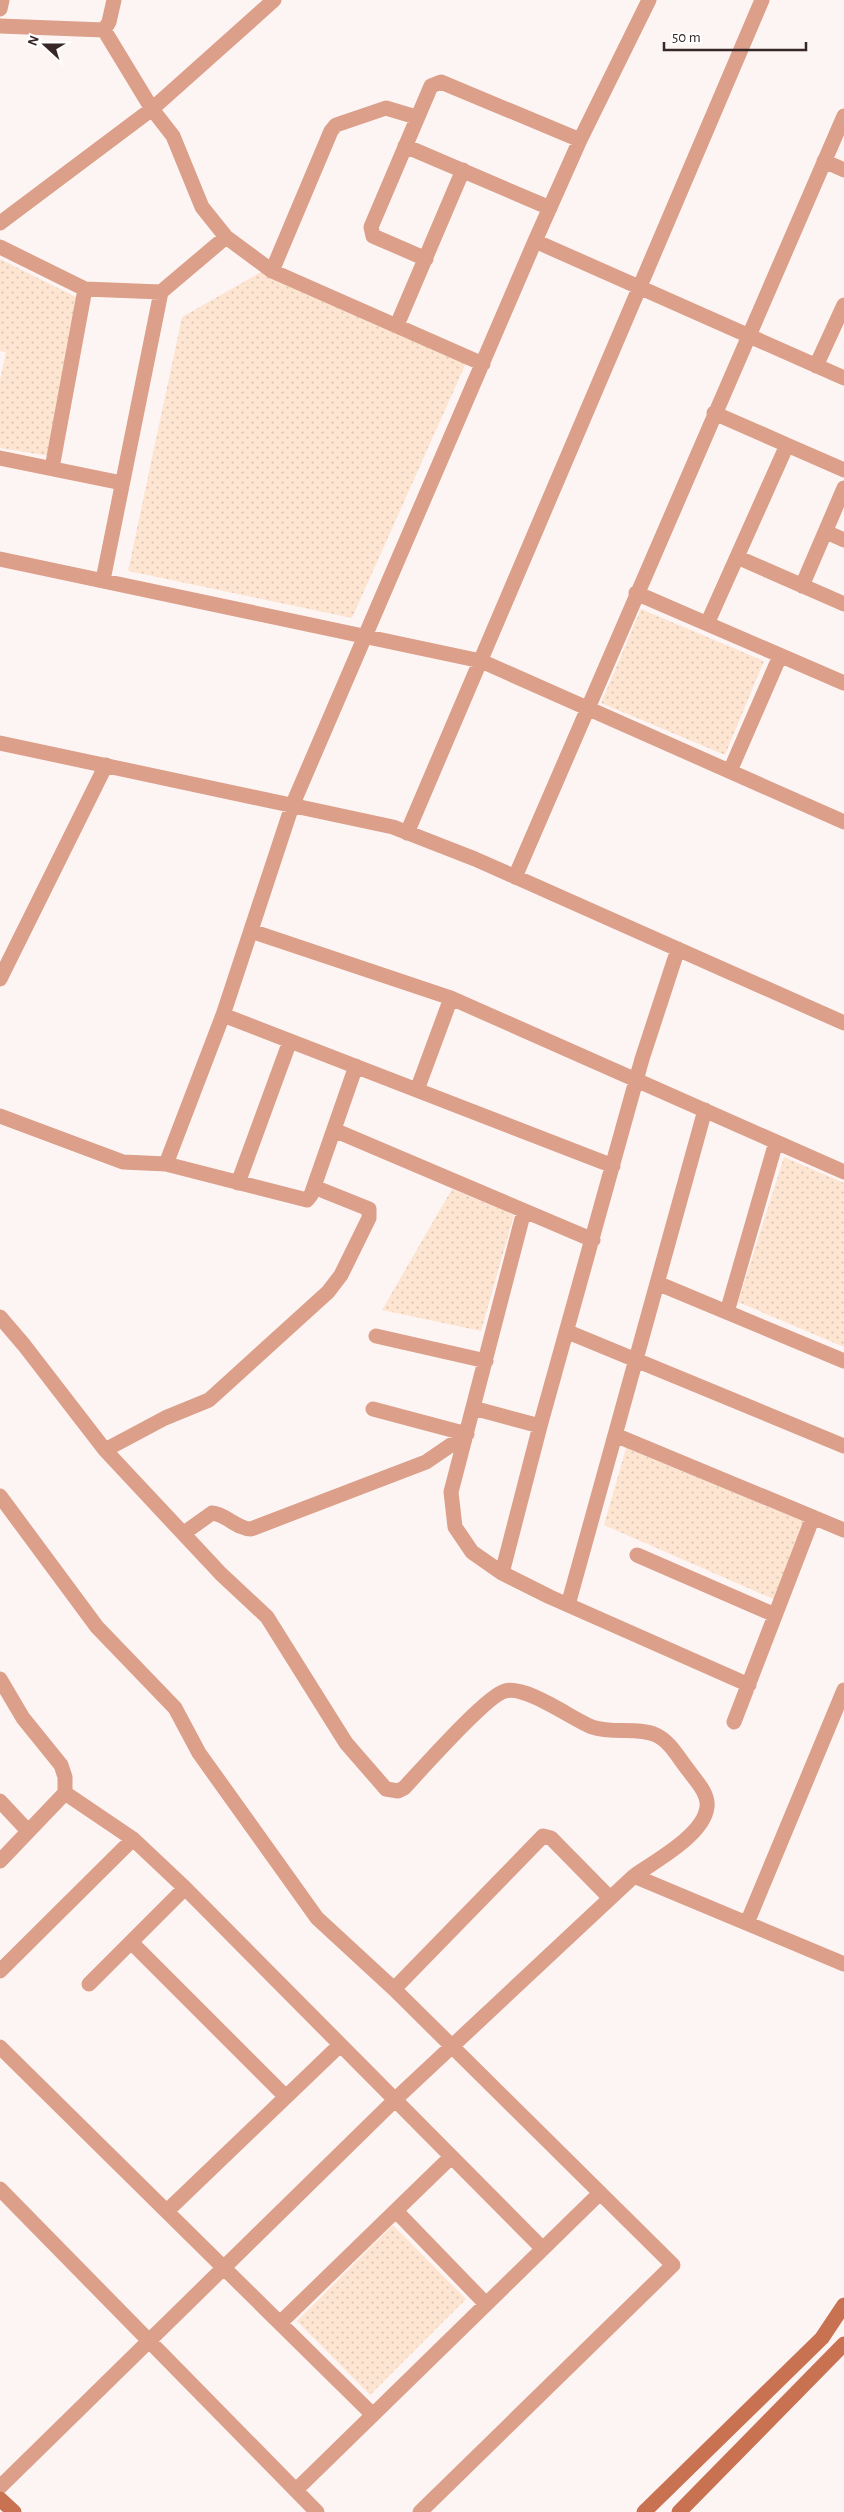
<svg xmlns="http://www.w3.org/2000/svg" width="844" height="2512" font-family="'Alegreya Sans',sans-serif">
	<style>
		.grass { fill: url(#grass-dots) }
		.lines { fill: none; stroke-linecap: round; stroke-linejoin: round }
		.street { stroke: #dc9f8a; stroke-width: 15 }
		.secondary { stroke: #c97252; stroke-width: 15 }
	</style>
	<defs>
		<pattern id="grass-dots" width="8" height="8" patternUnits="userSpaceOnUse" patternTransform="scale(1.25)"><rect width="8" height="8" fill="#fde5d2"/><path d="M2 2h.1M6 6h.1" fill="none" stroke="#d9c4b4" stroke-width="1.8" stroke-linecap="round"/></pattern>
	</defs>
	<rect width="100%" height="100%" fill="#fdf5f4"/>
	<path class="grass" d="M 0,259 L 78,298 L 50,456 L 0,448 L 0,380 L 6,352 L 0,351 Z
		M 263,271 L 466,363 L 352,618 L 128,571 L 182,317 Z
		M 641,609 L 764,661 L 725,755 L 601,703 Z
		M 784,1157 L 844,1183 L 844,1347 L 738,1302 Z
		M 452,1189 L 514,1215 L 481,1331 L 382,1310 Z
		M 626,1448 L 805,1522 L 778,1601 L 604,1525 Z
		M 393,2225 L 466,2299 L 370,2395 L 297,2321 Z"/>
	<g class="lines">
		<path class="street" d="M 0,9 L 2,0
			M 0,26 L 104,30 L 152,109 L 173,136 L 202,207 L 226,237 L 272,271 L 483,364
			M 104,30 L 109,22 L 114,0
			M 405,146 L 550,208
			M 824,161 L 844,170
			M 0,223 L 152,109 L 274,0
			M 535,241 L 844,378
			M 0,247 L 85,289 L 161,292 L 226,237
			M 426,259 L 373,236 L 371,227 L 431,86 L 441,82 L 580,140
			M 272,271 L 331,131 L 336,125 L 386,108 L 416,117
			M 397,325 L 463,170
			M 816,366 L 844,305
			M 787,445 L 844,470
			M 0,458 L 122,483
			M 52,468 L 85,289
			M 826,532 L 844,540
			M 737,557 L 844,604
			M 0,559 L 481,661 L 844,822
			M 103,580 L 161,292
			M 802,586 L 844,488
			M 636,593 L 844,683
			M 707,624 L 787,445 L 714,413
			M 0,743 L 393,827 L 475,859 L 844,1023
			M 730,771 L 780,656
			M 407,833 L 762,0
			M 515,877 L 844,116
			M 251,931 L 451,998 L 844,1172
			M 0,979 L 106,765
			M 223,1015 L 613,1166
			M 417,1090 L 451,998
			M 0,1116 L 123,1162 L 166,1164 L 307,1200 L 311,1195 L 356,1066
			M 334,1130 L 593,1240
			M 166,1164 L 223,1015 L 292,806 L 535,241 L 580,140 L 649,0
			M 238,1183 L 290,1041
			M 524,1211 L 451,1492 L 455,1527 L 472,1552 L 502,1573 L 550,1597 L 749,1685
			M 657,1283 L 844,1361
			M 727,1312 L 776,1142
			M 0,1317 L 24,1345 L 105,1450 L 221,1574 L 267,1617 L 346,1743 L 386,1789 L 398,1791 L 404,1788 C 421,1770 487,1695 505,1691 C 526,1685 572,1719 592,1727 C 612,1734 638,1727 656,1735 C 670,1741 679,1759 689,1771 C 696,1781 709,1794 707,1807 C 704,1835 655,1861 634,1876
			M 568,1332 L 844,1446
			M 376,1336 L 486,1361
			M 473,1408 L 540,1426
			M 373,1409 L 467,1434
			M 615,1435 L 844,1530
			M 105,1450 L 165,1418 L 209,1400 L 328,1292 L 341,1275 L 369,1218 L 369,1209 L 314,1187
			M 0,1496 L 97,1627 L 175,1708 L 199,1753 L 317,1918 L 394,1989 L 673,2265 L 420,2512
			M 184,1533 L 212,1513 C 226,1514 237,1529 251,1529 L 426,1462 L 467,1434
			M 637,1555 L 775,1615
			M 502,1573 L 540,1426 L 642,1059 L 678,949
			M 568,1605 L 705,1110
			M 0,1679 L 23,1718 L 61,1765 L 65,1777 L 65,1793 L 0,1861
			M 734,1722 L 813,1517
			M 65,1793 L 133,1839 L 185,1888 L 543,2249
			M 0,1801 L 28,1831
			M 747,1923 L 844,1690
			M 131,1942 L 286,2097
			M 0,1971 L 133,1839
			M 89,1984 L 185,1888
			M 394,1989 L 543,1836 L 551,1838 L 610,1898
			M 0,2047 L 373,2415
			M 0,2189 L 317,2512
			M 167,2211 L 340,2045
			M 396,2211 L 486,2304
			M 280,2323 L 451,2157
			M 0,2487 L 402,2093 L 634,1876 L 844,1964
			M 296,2490 L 600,2193"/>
		<path class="secondary" d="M 0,2499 L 14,2512
			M 644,2512 L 822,2338 L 844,2305
			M 679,2512 L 844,2344"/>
	</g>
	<g transform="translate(45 45) rotate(291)" stroke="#ffffff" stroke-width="4" paint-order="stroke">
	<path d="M0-4L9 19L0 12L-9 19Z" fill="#372727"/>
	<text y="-8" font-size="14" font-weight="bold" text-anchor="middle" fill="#372727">N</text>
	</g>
	<path d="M664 42v8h142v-8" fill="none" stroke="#372727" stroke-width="2.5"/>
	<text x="672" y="42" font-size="15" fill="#372727" stroke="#ffffff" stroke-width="4" paint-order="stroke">50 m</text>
</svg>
